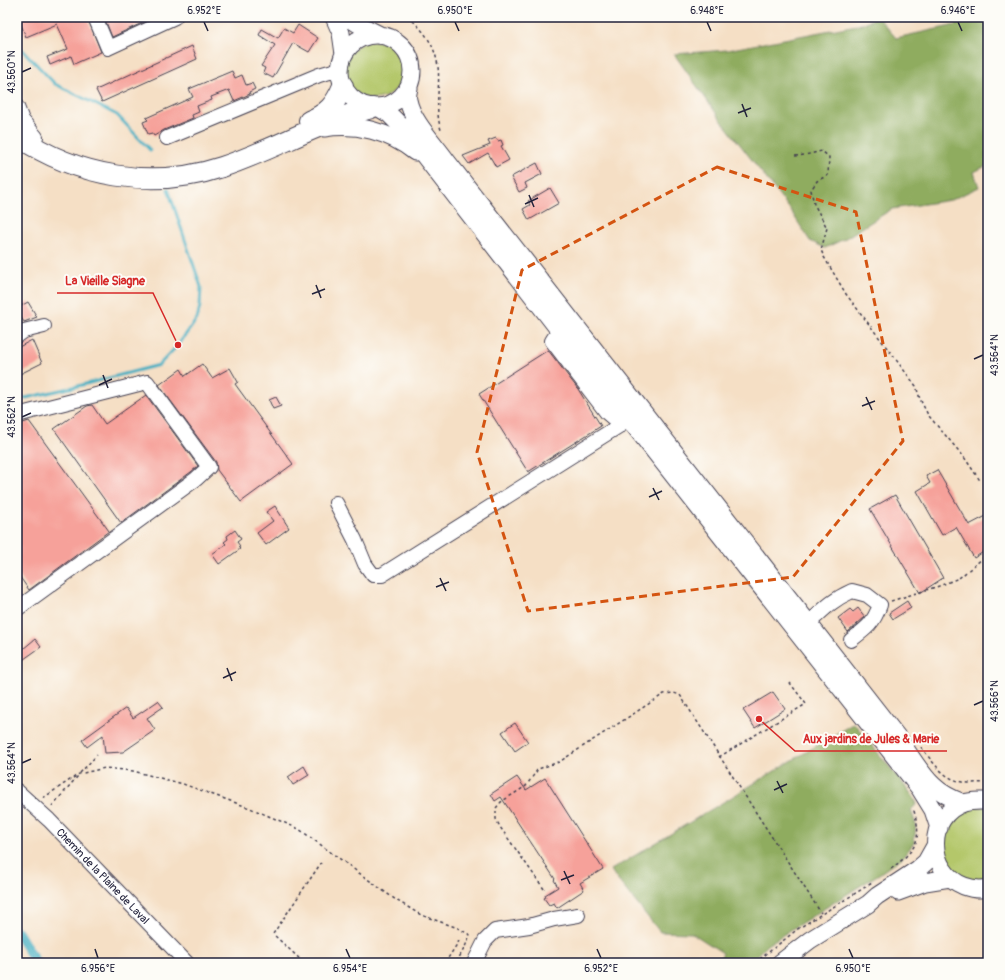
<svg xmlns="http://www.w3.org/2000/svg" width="1005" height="980" font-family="Pangolin,sans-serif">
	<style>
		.green { fill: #b4c76b; stroke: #6b7453 }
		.forest { fill: #8fac5f; stroke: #58674d }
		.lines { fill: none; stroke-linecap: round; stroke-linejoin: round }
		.stream { stroke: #44afc2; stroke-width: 3 }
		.canal { stroke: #44afc2; stroke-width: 10 }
		.building { fill: #f6a19a }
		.minor-casing { stroke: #423e50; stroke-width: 16 }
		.major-casing { stroke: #423e50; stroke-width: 19 }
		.highway-casing { stroke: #423e50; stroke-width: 22 }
		.path { stroke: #423e50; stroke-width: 1.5; stroke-dasharray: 3 3; stroke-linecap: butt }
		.minor { stroke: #fff; stroke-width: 14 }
		.major { stroke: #fff; stroke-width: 17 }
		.highway { stroke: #fff; stroke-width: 20 }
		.marked { fill: none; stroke: #d45411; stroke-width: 3; stroke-dasharray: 8 5; stroke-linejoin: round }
		.ticks { fill: none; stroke: #22223b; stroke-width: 1.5 }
		.labels { text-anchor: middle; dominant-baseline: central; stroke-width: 4; stroke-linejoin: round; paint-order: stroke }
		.street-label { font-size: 11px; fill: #22223b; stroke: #fdfcf7 }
		.leader { fill: none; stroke: #d62828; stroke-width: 1.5 }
		.callout-dot { fill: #d62828; stroke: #fdfcf7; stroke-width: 1.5 }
		.callout-label { font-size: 12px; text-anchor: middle; font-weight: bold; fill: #d62828; stroke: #fdfcf7; stroke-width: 4; stroke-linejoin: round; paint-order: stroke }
		.neatline { fill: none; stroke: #22223b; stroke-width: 1.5 }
		.ticks-label { font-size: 10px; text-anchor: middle; fill: #22223b }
	</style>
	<rect width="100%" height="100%" fill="#fdfcf7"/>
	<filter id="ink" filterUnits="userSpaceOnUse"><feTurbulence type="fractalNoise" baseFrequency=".025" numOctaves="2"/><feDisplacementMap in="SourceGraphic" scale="8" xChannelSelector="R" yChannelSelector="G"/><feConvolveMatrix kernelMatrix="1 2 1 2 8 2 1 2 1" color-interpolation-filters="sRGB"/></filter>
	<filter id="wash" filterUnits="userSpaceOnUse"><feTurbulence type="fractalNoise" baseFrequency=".012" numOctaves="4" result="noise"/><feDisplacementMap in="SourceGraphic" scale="16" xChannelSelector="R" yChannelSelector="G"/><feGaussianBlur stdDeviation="0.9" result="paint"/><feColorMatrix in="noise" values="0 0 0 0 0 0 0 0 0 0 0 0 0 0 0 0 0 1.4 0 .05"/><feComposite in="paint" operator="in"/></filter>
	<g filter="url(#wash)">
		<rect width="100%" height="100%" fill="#f5dfc5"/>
		<path class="green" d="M345 70a29 29 0 1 1 58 0a29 29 0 1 1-58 0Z
			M 968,807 L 988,807 L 988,881 L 973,882 L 960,877 L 944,857 L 943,833 L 948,822 Z"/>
		<path class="forest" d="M 878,17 L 896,38 L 969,22 L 978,17 L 987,17 L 988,165 L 974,172 L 979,187 L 951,200 L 892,209 L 844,239 L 825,248 L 810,241 L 789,208 L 721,120 L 674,54 L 727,50 L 862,24 Z
			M 854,723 L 913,796 L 917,804 L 911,810 L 916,825 L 914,843 L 903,857 L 879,874 L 767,945 L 749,963 L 718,963 L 723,953 L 692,933 L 660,932 L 616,878 L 611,870 Z"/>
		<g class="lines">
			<path class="stream" d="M 17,44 L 55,84 L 117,115 L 150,150
				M 17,400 L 78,386 L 159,365 L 178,345 L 197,319 L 200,306 L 201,287 L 168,189"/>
			<path class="canal" d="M 17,931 L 36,963"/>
		</g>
		<g id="blocks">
			<path class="building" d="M 18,17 L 87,17 L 101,52 L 74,64 L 71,56 L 50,65 L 47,57 L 68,49 L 57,24 L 26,37 Z
				M 104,17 L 155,17 L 112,37 Z
				M 298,25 L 318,38 L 309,52 L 293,43 L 273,78 L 263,73 L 265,68 L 261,66 L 275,45 L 259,35 L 262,29 L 278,38 L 284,28 L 293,33 Z
				M 192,46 L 197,59 L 102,102 L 96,90 Z
				M 232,71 L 235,78 L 242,75 L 246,85 L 252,83 L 255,89 L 249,92 L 250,94 L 234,101 L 229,90 L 211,97 L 212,100 L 197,106 L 199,112 L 192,115 L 193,118 L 164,130 L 154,136 L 152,133 L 148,134 L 143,122 L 148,120 L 146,118 L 193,97 L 189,89 Z
				M 496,138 L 498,141 L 501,140 L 503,145 L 501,146 L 509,160 L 496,167 L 488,153 L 469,164 L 463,156 L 490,145 L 488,141 Z
				M 537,163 L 542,174 L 525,183 L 527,188 L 519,192 L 511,177 Z
				M 550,188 L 559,203 L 529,220 L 523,209 L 530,205 L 528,201 Z
				M 28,302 L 37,317 L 24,322 L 20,316 L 17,318 L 17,308 Z
				M 32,340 L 42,363 L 20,374 L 17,368 L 17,348 Z
				M 548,350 L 578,389 L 601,426 L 528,472 L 479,394 Z
				M 202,364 L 212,378 L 230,368 L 238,382 L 235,384 L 293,464 L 241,502 L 217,470 L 216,462 L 159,385 L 181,369 L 185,376 Z
				M 146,395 L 198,466 L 191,472 L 121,523 L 54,429 L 87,406 L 92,405 L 105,424 Z
				M 276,397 L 281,406 L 273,409 L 269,400 Z
				M 29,421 L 109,531 L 29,590 L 17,573 L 17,425 Z
				M 937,470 L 969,525 L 988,515 L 988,549 L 974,558 L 956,527 L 942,535 L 917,491 L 930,483 L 926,476 Z
				M 895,495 L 943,578 L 920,593 L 870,509 Z
				M 275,506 L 289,528 L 266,545 L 257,533 L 273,521 L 266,512 Z
				M 235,530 L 241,539 L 237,542 L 240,546 L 238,547 L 240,549 L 219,564 L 212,554 L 226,544 L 224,542 L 228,539 L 227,536 Z
				M 907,601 L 911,608 L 893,619 L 889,613 Z
				M 858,608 L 865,617 L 848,632 L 838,618 L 850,609 L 853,612 Z
				M 35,639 L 41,647 L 17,664 L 17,654 Z
				M 773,692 L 785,709 L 755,728 L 743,710 Z
				M 158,701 L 163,707 L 147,718 L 155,730 L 123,752 L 105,753 L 103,735 L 87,747 L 82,740 L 126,708 L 133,718 Z
				M 515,723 L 528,742 L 515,751 L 502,732 Z
				M 304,766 L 309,775 L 293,785 L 288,777 Z
				M 517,777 L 526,790 L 545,778 L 603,869 L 580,883 L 584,890 L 557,908 L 554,903 L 549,905 L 544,898 L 546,897 L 545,895 L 558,887 L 554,880 L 555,879 L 501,797 L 495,801 L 491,794 Z"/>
		</g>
	</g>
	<g filter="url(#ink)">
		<use href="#blocks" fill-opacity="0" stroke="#423e50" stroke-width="1"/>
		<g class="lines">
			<defs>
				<g id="minor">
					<path d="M 95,17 L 108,48 L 175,17"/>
					<path d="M 17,107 L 22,120 L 36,137"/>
					<path d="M 167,138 L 319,75 L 340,69"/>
					<path d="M 559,330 L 552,341 L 607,413 L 621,425"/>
					<path d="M 17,336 L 24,331 L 44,326"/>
					<path d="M 17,415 L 147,382 L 209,467 L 196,479 L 17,609"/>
					<path d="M 336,503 L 355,540 L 365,564 L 373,575 L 382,575 L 630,419"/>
					<path d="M 808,624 C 824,609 832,600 852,591 L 867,595 L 880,605 C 873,624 867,628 851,640"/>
					<path id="s1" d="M 17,791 L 49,820 L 187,963"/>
					<path d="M 474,963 L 485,941 L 495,931 L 529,926 L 554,919 L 578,915"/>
				</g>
				<path id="major" d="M 334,17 L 341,33 L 344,54
					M 347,17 L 360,25 L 380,35
					M340 71a36 36 0 1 1 72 0a36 36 0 1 1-72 0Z
					M 409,88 C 408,92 407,96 408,100 C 412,121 434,143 446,160 L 899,739 C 908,752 922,776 934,786 C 942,794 953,799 963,803
					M 379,108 L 389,114 L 402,127 L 559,330 L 920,789 L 933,810 L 939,828
					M 324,128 C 356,123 389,131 415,152
					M 988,801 C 980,801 972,800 964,803 C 925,816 927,872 964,886 C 972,889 980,890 988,888
					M 898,892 L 925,882 L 950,878
					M 780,963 L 810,940 L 868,904 L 877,896 L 918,869 L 926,862 L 935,846"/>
				<path id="highway" d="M 309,121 C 328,113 335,105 343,86
					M 17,136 C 77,177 153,190 222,167 C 273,150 320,122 371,108"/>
			</defs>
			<use href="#minor" class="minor-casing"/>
			<use href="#major" class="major-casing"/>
			<use href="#highway" class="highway-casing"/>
			<path class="path" d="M 408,17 C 415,22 422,30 427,37 C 449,71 431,97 441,130
				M 795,156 L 805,155 L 822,151 L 829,157 L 828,175 L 817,181 L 811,190 L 814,204 L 827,228 L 821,250 L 824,257 L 846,294 L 916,386 L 920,399 L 928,415 L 964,457 L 981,482
				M 891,601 L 939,586 L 959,578 L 988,554
				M 921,747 C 933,762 943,779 963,782 C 971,784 980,782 988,783
				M 719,757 L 806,704 L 790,683
				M 80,773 L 97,755
				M 43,798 L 79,774 L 105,768 L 133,771 L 183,784 L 250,808 L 299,829 L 396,900 L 421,915 L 458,928 L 470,935 L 465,947 L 456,963
				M 52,806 L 78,776
				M 891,869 C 915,850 923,842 914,811 L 916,809
				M 544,889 L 500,827 L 496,819 L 496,808 L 501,802 L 526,786 L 538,769 L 559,762 L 664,694 L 674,693 L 680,695 L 821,913
				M 303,963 L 302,961 L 273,934 L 321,863
				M 445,963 L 459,941
				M 755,963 L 799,928 L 872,883"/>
			<use href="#minor" class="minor"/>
			<use href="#major" class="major"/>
			<use href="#highway" class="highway"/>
		</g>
	</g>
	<path class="marked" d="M 717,167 L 856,212 L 903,441 L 793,577 L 528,611 L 477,452 L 522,270 Z"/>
	<path class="ticks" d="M 204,22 L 208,31M 455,22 L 459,31M 707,22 L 711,31M 958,22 L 962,31M 22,72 L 31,68M 742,104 L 747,117M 738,113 L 751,108M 529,195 L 534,207M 525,204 L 538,198M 316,285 L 321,298M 312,294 L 325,289M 974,359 L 983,355M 103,375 L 108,388M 99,385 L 112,379M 866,397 L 872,410M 862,406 L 875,401M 22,417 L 31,413M 653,488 L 659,500M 649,497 L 662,491M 440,578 L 446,591M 436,587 L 449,582M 227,668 L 232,681M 223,678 L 236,672M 974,705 L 983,701M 22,763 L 31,759M 777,781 L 783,793M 774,790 L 787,784M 564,871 L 570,884M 561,880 L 574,875M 95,949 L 98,958M 346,949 L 350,958M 597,949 L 601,958M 849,949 L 853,958"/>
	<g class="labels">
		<g class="street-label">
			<text stroke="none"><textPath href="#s1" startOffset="121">Chemin de la Plaine de Laval</textPath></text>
		</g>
	</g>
	<path class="leader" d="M178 345L153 293H57M759 719L795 751H947"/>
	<g class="callout-dot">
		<circle cx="178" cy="345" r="4"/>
		<circle cx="759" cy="719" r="4"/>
	</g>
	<g class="callout-label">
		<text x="105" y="285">La Vieille Siagne</text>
		<text x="871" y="743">Aux jardins de Jules &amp; Marie</text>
	</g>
	<rect width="1005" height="980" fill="none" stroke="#fdfcf7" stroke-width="44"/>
	<rect x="22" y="22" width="961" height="936" class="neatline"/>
	<g class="ticks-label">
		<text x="204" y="14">6.952°E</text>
		<text x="455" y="14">6.950°E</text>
		<text x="707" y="14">6.948°E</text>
		<text x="958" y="14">6.946°E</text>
		<text transform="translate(11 72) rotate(-90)" y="4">43.560°N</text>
		<text transform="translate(994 355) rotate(-90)" y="4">43.564°N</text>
		<text transform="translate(11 417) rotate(-90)" y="4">43.562°N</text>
		<text transform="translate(994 701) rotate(-90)" y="4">43.566°N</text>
		<text transform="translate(11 763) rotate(-90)" y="4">43.564°N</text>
		<text x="98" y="972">6.956°E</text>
		<text x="350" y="972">6.954°E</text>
		<text x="601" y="972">6.952°E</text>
		<text x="853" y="972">6.950°E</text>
	</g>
</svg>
